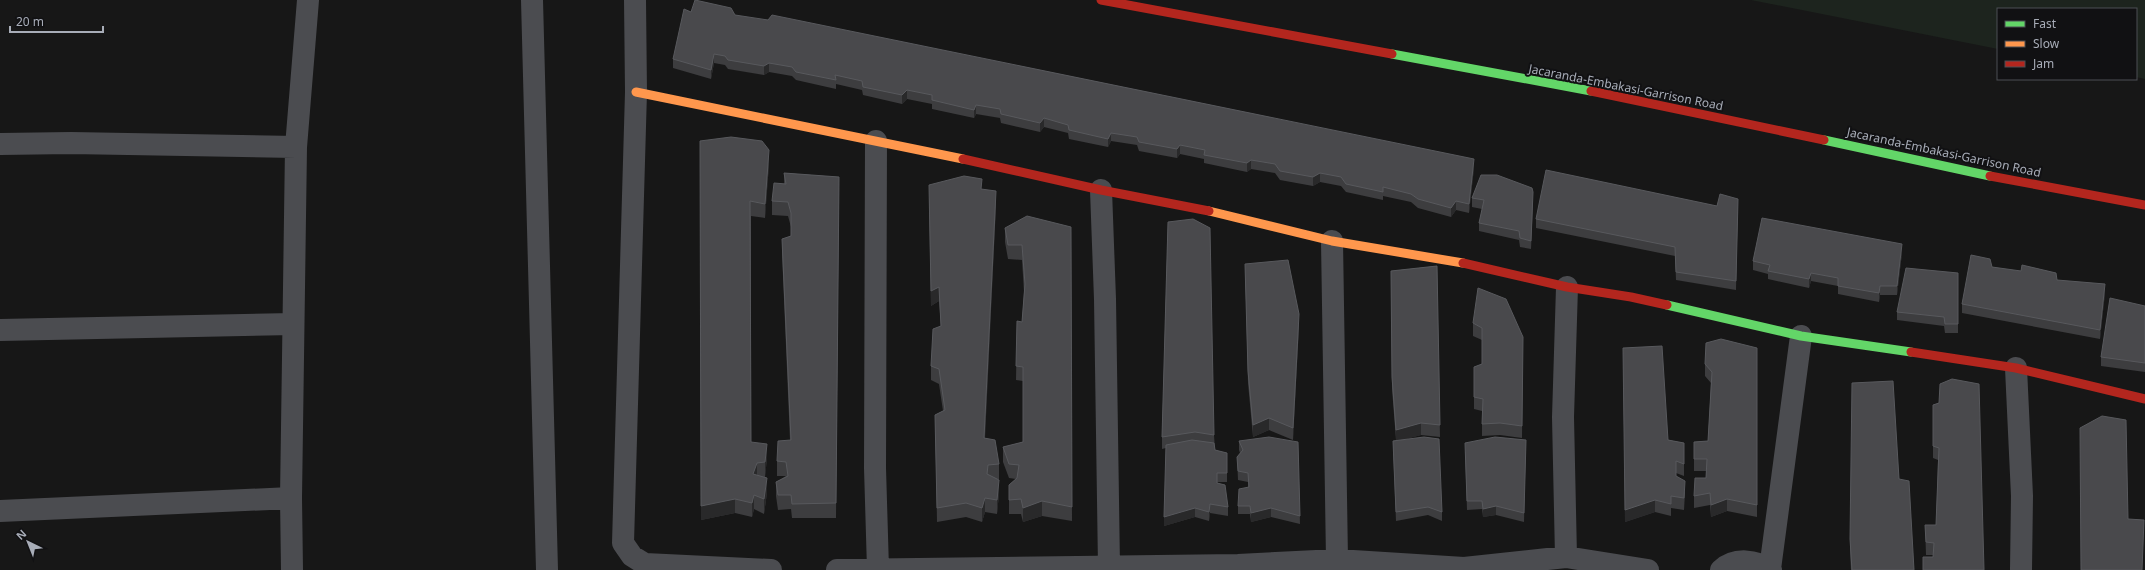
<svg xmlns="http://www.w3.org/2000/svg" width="2145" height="570" font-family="'Noto Sans',sans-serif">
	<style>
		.green { fill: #1d241e }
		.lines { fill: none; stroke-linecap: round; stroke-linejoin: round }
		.street { stroke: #4b4c50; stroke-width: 22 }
		.fast { stroke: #63d668; stroke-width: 9 }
		.slow { stroke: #ff974d; stroke-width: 9 }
		.jam { stroke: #b3261e; stroke-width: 9 }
		.wall { fill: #3d3d3f }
		.shaded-wall { fill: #29292a }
		.building { fill: #49494c; stroke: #58595d }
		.labels { text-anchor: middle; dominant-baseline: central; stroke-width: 4; stroke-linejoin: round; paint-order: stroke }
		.street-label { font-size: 12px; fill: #a8adb8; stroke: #111113 }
	</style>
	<rect width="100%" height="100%" fill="#171717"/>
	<path class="green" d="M 1751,0 L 2145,0 L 2145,79 L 2136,77 L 2136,9 L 1998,9 L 1998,49 Z"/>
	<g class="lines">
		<path class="street" d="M 532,0 L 547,570
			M 635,0 L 636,92 L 623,543 L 632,556 L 645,564 L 771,570
			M 876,141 L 875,468 L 878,569
			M 0,144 L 71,143 L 296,147
			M 1101,190 L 1105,299 L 1109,567
			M 1332,241 L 1337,560
			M 0,330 L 293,324
			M 2016,368 L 2022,496 L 2021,570
			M 0,511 L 291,498
			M 1566,557 L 1563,417 L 1567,287
			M 1770,569 L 1801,336
			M 292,570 L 291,498 L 296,147 L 308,0
			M 837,570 L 1238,565 L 1337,560 L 1464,568 L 1566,557 L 1648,570
			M 1721,570 C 1735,557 1756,560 1771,570"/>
		<path class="fast" d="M 1392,54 L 1591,91
			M 1824,140 L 1990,176
			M 1667,305 L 1801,336 L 1911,352"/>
		<path class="slow" d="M 636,92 L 963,159
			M 1209,211 L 1332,241 L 1463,263"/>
		<path class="jam" d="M 1101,0 L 1392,54
			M 1591,91 L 1824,140
			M 963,159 L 1101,190 L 1209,211
			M 1990,176 L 2145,205
			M 1463,263 L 1567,287 L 1631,297 L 1667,305
			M 1911,352 L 2016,368 L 2145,399"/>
	</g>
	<path class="wall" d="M 691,12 L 735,15 L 1474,168 L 1469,213 L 1456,210 L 1451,217 L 1418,208 L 1411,202 L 1383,196 L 1383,200 L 1346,192 L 1341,186 L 1320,182 L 1313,186 L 1280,180 L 1275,173 L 1251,169 L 1247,172 L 1204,163 L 1204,159 L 1180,154 L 1177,158 L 1139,151 L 1137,145 L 1111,141 L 1108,147 L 1069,139 L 1068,133 L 1044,127 L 1040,132 L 1001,123 L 1000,118 L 976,114 L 974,118 L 932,109 L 932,104 L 907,99 L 902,104 L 863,95 L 862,90 L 836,84 L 836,89 L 796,80 L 792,76 L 769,72 L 764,75 L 728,69 L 725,65 L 714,63 L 711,79 L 673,68 L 673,59 Z
		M 700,141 L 769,164 L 765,218 L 751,216 L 751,442 L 767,458 L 765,477 L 762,477 L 767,493 L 764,514 L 754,509 L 752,517 L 735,513 L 701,520 Z
		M 784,173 L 839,177 L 836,518 L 792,518 L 791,509 L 778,510 L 776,496 L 776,482 L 786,476 L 777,476 L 777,461 L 790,440 L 782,253 L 782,239 L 791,236 L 791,227 L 788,216 L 772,215 L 772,201 L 784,184 Z
		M 982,189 L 996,205 L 985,438 L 999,464 L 999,479 L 997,479 L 999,494 L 997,514 L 985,512 L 982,522 L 966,517 L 937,522 L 935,415 L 943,411 L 939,384 L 931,380 L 931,366 L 941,326 L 939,301 L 931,306 L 929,199 Z
		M 1472,198 L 1533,201 L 1531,249 L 1520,247 L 1519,240 L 1479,231 L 1479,223 L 1482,209 L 1472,207 Z
		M 1738,199 L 1736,290 L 1676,280 L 1675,256 L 1536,228 L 1536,219 L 1717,206 Z
		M 1168,222 L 1214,435 L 1215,450 L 1227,453 L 1227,482 L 1217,482 L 1228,507 L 1228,516 L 1210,513 L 1209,521 L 1195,517 L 1164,526 L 1166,448 L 1162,449 L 1162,437 Z
		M 1071,227 L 1072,521 L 1042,516 L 1023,522 L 1021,514 L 1009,514 L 1009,485 L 1016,479 L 1009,478 L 1003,462 L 1003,447 L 1023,442 L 1023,381 L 1016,380 L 1017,321 L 1022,322 L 1024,292 L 1022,260 L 1008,259 L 1005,242 L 1005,228 Z
		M 1902,253 L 1897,295 L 1880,295 L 1879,302 L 1838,294 L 1838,286 L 1811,281 L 1809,288 L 1768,279 L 1768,274 L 1753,270 L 1753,261 Z
		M 1245,264 L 1299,326 L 1293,440 L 1269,430 L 1253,437 L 1248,383 Z
		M 1437,266 L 1440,437 L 1421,435 L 1405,439 L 1442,512 L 1442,521 L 1428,515 L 1396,521 L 1393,449 L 1393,441 L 1396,440 L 1392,389 L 1391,271 Z
		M 1992,267 L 2057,280 L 2105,293 L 2100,339 L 1962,313 L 1962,304 Z
		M 1958,273 L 1958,333 L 1945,333 L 1944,326 L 1897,320 L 1897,312 Z
		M 2145,306 L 2145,372 L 2101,366 L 2101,357 Z
		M 1473,323 L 1523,337 L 1522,438 L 1500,435 L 1482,436 L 1482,411 L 1474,409 L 1474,367 L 1482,364 L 1482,340 L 1473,336 Z
		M 1623,348 L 1668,440 L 1684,443 L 1684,476 L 1676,473 L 1676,476 L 1685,493 L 1684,510 L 1671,508 L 1671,516 L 1655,512 L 1625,522 Z
		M 1757,348 L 1757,517 L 1727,511 L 1711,517 L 1710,505 L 1694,508 L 1694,496 L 1706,478 L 1706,471 L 1694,471 L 1694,442 L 1708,441 L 1711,383 L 1705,376 L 1705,364 Z
		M 1952,379 L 1933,557 L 1933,555 L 1926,555 L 1925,525 L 1936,525 L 1938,460 L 1933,458 L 1933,405 L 1939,403 Z
		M 1526,440 L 1524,522 L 1496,515 L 1483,517 L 1482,509 L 1467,510 L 1465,452 Z
		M 1239,441 L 1298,442 L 1300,524 L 1271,517 L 1251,522 L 1250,514 L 1238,514 L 1238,506 L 1248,487 L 1248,482 L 1238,480 L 1237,457 L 1240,453 L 1239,450 Z
		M 1899,479 L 1914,570 L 1851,570 L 1850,551 L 1850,539 Z"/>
	<path class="shaded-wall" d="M 714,54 L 714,63 L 711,79 L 711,70 Z
		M 769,63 L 769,72 L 764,75 L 764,66 Z
		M 907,90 L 907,99 L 902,104 L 902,95 Z
		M 976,105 L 976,114 L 974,118 L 974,110 Z
		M 1044,118 L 1044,127 L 1040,132 L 1040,123 Z
		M 1111,133 L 1111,141 L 1108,147 L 1108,139 Z
		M 1180,145 L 1180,154 L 1177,158 L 1177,149 Z
		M 769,150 L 769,164 L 765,218 L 765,204 Z
		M 1474,159 L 1474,168 L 1469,213 L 1469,204 Z
		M 1251,160 L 1251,169 L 1247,172 L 1247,163 Z
		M 1320,173 L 1320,182 L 1313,186 L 1313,177 Z
		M 996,191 L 996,205 L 984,452 L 984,438 Z
		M 1533,192 L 1533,201 L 1531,249 L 1531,241 Z
		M 1456,201 L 1456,210 L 1451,217 L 1451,208 Z
		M 1902,244 L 1902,253 L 1897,295 L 1897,286 Z
		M 1811,273 L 1811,281 L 1809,288 L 1809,279 Z
		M 2105,284 L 2105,293 L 2100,339 L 2100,330 Z
		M 1880,286 L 1880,295 L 1879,302 L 1879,293 Z
		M 939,287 L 939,301 L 931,306 L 931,291 Z
		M 1299,314 L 1299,326 L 1293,440 L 1293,428 Z
		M 1269,418 L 1269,430 L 1253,437 L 1253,425 Z
		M 1421,423 L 1421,435 L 1396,442 L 1396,430 Z
		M 767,444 L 767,458 L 765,477 L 765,462 Z
		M 757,463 L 757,477 L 753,474 Z
		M 767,478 L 767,493 L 764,514 L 764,499 Z
		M 999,480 L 999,494 L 997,514 L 997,500 Z
		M 754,495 L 754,509 L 752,517 L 752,503 Z
		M 985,498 L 985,512 L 982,522 L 982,508 Z
		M 735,499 L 735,513 L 701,520 L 701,506 Z
		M 1727,499 L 1727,511 L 1711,517 L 1711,505 Z
		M 1655,500 L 1655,512 L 1625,522 L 1625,510 Z
		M 1042,501 L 1042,516 L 1023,522 L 1023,508 Z
		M 1210,504 L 1210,513 L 1209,521 L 1209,512 Z
		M 1496,506 L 1496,515 L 1483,517 L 1483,509 Z
		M 1195,508 L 1195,517 L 1164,526 L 1164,517 Z
		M 1271,508 L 1271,517 L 1251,522 L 1251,513 Z"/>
	<path class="building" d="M 695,0 L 731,8 L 735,15 L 768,20 L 772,15 L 1474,159 L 1469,204 L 1456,201 L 1451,208 L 1418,199 L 1411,194 L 1383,187 L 1383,192 L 1346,184 L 1341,177 L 1320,173 L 1313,177 L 1280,171 L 1275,164 L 1251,160 L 1247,163 L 1204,155 L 1205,150 L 1180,145 L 1177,149 L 1139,142 L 1137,137 L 1111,133 L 1108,139 L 1069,130 L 1068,125 L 1044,118 L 1040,123 L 1001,114 L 1000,109 L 976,105 L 974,110 L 932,100 L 932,95 L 907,90 L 902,95 L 863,87 L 862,81 L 835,75 L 836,80 L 796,72 L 792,67 L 769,63 L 764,66 L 728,60 L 725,56 L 714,54 L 711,70 L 673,59 L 684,9 L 691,12 Z
		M 731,137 L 762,141 L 769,150 L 765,204 L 750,201 L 751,442 L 767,444 L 765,462 L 757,463 L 753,474 L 767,478 L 764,499 L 754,495 L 752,503 L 735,499 L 701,506 L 700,141 Z
		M 1546,170 L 1717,206 L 1720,194 L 1738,199 L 1736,281 L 1676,272 L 1675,247 L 1536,219 Z
		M 784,173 L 839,177 L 836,503 L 792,504 L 791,495 L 778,495 L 776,482 L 788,476 L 786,462 L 777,461 L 778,441 L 791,440 L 782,239 L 791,236 L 791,213 L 788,202 L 772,201 L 774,183 L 786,184 Z
		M 1481,175 L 1497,175 L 1532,188 L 1533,192 L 1531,241 L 1520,238 L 1519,231 L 1479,223 L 1484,200 L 1472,198 Z
		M 964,176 L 982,179 L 981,189 L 996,191 L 984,438 L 995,440 L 999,464 L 988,465 L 987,474 L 999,480 L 997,500 L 985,498 L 982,508 L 966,503 L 937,508 L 935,415 L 945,410 L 939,369 L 931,366 L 933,329 L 941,326 L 939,287 L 931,291 L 929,185 Z
		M 1027,216 L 1071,227 L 1072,507 L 1042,501 L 1023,508 L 1021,499 L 1009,500 L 1009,485 L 1017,478 L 1019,465 L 1009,464 L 1003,447 L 1023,442 L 1023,367 L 1016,366 L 1017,321 L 1022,322 L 1025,284 L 1022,245 L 1008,245 L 1005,228 Z
		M 1762,218 L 1902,244 L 1897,286 L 1880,286 L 1879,293 L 1838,286 L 1838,278 L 1811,273 L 1809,279 L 1768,271 L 1770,265 L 1753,261 Z
		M 1193,219 L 1210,228 L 1214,435 L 1195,432 L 1162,437 L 1168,222 Z
		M 1971,255 L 1990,259 L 1992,267 L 2021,271 L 2022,265 L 2056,273 L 2057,280 L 2105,284 L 2100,330 L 1962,304 Z
		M 1288,260 L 1299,314 L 1293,428 L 1269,418 L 1253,425 L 1248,371 L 1245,264 Z
		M 1437,266 L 1440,425 L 1421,423 L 1396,430 L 1392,377 L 1391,271 Z
		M 1906,268 L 1958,273 L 1958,324 L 1945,324 L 1944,317 L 1897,312 Z
		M 1478,288 L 1506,299 L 1523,337 L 1522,426 L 1500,423 L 1482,424 L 1483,399 L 1474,397 L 1474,367 L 1482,364 L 1482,328 L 1473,323 Z
		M 2110,298 L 2145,306 L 2145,363 L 2101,357 Z
		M 1721,339 L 1757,348 L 1757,505 L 1727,499 L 1711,505 L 1710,493 L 1694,496 L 1695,478 L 1706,478 L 1707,459 L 1694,459 L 1694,442 L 1708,441 L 1712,372 L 1705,364 L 1706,343 Z
		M 1662,346 L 1668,440 L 1684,443 L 1684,464 L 1676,461 L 1676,476 L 1685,481 L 1684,498 L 1671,496 L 1671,504 L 1655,500 L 1625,510 L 1623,348 Z
		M 1952,379 L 1979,384 L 1984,570 L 1923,570 L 1923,557 L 1933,557 L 1934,543 L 1926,542 L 1925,525 L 1936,525 L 1939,448 L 1933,446 L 1933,405 L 1939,403 L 1940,384 Z
		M 1893,381 L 1899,479 L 1909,481 L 1914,570 L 1852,570 L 1850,539 L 1852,383 Z
		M 2102,416 L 2126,420 L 2128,519 L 2144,520 L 2142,570 L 2081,570 L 2080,428 Z
		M 1269,437 L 1298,442 L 1300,516 L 1271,508 L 1251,513 L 1250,506 L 1238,506 L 1239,489 L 1249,487 L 1248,473 L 1238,471 L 1237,457 L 1243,450 L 1239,441 Z
		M 1424,437 L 1439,439 L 1442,512 L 1428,507 L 1396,512 L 1393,441 Z
		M 1495,437 L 1526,440 L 1524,513 L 1496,506 L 1483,509 L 1482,501 L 1467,501 L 1465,443 Z
		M 1192,440 L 1214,443 L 1215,450 L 1227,453 L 1227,473 L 1217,473 L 1217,483 L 1225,485 L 1228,507 L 1210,504 L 1209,512 L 1195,508 L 1164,517 L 1166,445 Z"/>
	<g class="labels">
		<g class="street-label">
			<text transform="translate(1626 87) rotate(11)">Jacaranda-Embakasi-Garrison Road</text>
			<text transform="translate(1944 152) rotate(12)">Jacaranda-Embakasi-Garrison Road</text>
		</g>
	</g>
	<rect x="1997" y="8" width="140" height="72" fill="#111113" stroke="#4d4f55"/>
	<rect x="2005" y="21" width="20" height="6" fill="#63d668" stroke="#4d4f55"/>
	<text x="2033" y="28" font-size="12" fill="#a8adb8">Fast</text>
	<rect x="2005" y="41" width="20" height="6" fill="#ff974d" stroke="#4d4f55"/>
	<text x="2033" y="48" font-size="12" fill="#a8adb8">Slow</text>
	<rect x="2005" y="61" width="20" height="6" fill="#b3261e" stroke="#4d4f55"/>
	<text x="2033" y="68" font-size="12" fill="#a8adb8">Jam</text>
	<g transform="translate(28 542) rotate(317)" stroke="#111113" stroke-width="3" paint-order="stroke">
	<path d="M0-3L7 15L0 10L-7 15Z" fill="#a8adb8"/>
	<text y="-6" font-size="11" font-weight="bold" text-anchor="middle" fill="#a8adb8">N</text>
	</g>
	<path d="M10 26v6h93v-6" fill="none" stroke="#a8adb8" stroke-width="2"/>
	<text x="16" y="26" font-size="12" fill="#a8adb8" stroke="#111113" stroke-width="3" paint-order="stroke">20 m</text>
</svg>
